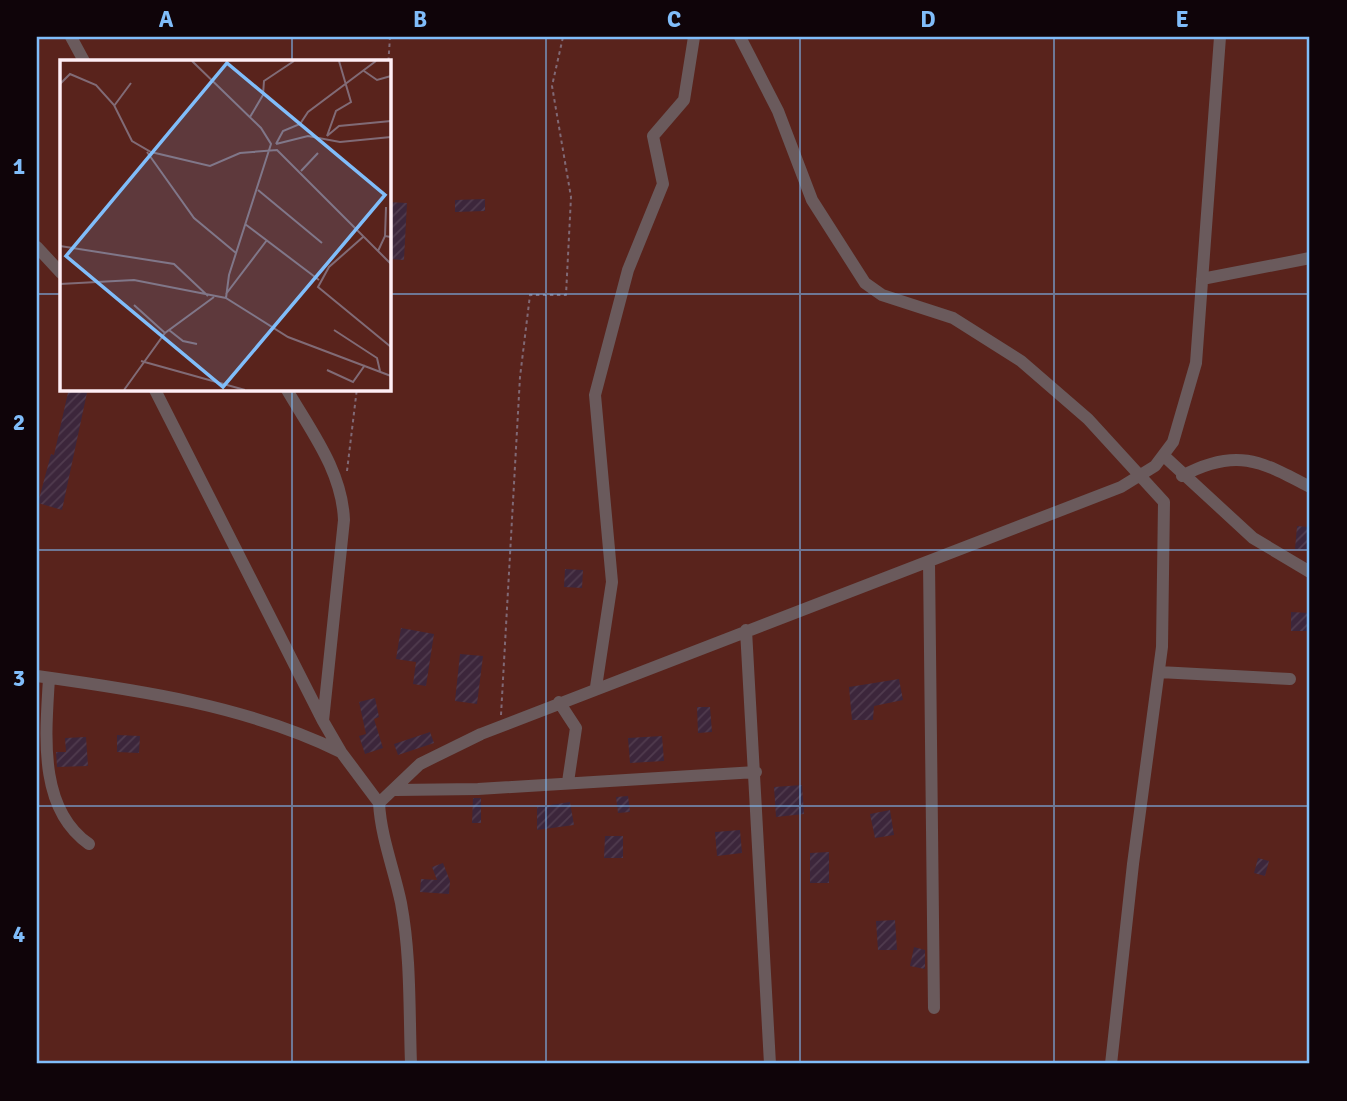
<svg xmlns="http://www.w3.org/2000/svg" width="1347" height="1101" font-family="Signika,sans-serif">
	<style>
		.grass { fill: #59231c; fill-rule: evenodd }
		.building { fill: url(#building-hatch) }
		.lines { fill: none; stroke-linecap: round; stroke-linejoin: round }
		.path { stroke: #806975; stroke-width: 2; stroke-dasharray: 3.5 3.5; stroke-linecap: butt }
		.minor { stroke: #6a5a5c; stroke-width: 12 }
		.grid { fill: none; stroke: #80bdfa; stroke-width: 2; stroke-opacity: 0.55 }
		.inset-road { fill: none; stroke: #816b76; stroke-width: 2 }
		.view { fill: #80bdfa; fill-opacity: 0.15; stroke: #80bdfa; stroke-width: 3.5 }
		.inset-edge { fill: none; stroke: #feeef5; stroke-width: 3.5 }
		.neatline { fill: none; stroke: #80bdfa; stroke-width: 2.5 }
		.grid-label { font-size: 23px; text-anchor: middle; font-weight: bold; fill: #80bdfa }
	</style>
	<defs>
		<pattern id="building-hatch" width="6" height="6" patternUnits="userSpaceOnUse" patternTransform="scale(1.75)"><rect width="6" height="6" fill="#3c263b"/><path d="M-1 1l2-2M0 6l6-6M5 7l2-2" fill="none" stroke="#503b4e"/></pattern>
	</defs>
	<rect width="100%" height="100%" fill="#2e1321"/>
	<path class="grass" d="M 37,37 L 1310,37 L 1310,1064 L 37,1064 ZM 61,61 L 388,61 L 388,388 L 61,388 Z"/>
	<path class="building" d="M 485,199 L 485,211 L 455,212 L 455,200 Z
		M 388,202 L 407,203 L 404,260 L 388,259 Z
		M 69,388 L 88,388 L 62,510 L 38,503 L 51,454 L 54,455 Z
		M 1297,526 L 1308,527 L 1307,550 L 1295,549 Z
		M 565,569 L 583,570 L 582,588 L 564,587 Z
		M 1291,612 L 1309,613 L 1309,631 L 1291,631 Z
		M 401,628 L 434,634 L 426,686 L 413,684 L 416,662 L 396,659 Z
		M 460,654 L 483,656 L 477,704 L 455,701 Z
		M 899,679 L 903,700 L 874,706 L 873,720 L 852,720 L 849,687 Z
		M 375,698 L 379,717 L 374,719 L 383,748 L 365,754 L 359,736 L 366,734 L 359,702 Z
		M 697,707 L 710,707 L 712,732 L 698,733 Z
		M 430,732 L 434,743 L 398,755 L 394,744 Z
		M 117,735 L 140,736 L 139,753 L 117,752 Z
		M 662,736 L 664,761 L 630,763 L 628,738 Z
		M 86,737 L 88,766 L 57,767 L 56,752 L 66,752 L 65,738 Z
		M 802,785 L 804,814 L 776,817 L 774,787 Z
		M 628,796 L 630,812 L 618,813 L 616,797 Z
		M 473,798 L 481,798 L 481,823 L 472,823 Z
		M 570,802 L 574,825 L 537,830 L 537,807 Z
		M 890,810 L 894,835 L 875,838 L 870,814 Z
		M 740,830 L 742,853 L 717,856 L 715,832 Z
		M 605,836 L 623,836 L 623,858 L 604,858 Z
		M 829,852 L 829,883 L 810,883 L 810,853 Z
		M 1258,858 L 1269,861 L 1265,876 L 1254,873 Z
		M 443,863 L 450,881 L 449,894 L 420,892 L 421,879 L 437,880 L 432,867 Z
		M 895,920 L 897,950 L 878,950 L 876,921 Z
		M 914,947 L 925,950 L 925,969 L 910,966 Z"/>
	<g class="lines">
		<path class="path" d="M 388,68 L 390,37
			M 347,471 L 357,388
			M 501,715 L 520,377 L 530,295 L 566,295 L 571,197 L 552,86 L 563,37"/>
		<path class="minor" d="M 71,37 L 84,61
			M 740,37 L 778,111 L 812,200 L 865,283 L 882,295 L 953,318 L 1021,361 L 1088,419 L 1164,502 L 1162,647 L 1133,864 L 1111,1064
			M 37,247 L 61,273
			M 1202,279 L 1310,258
			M 154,388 L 323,721 L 341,752 L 379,803
			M 286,388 C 310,430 342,470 344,520 L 323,721
			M 1164,456 L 1253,538 L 1310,572
			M 1182,476 C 1236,447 1261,461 1310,487
			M 929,562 L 934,1008
			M 746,630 L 770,1064
			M 1159,672 L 1290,679
			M 37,676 C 138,690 248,706 341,752
			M 49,678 C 46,732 37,808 89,844
			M 596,687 L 612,582 L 595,395 L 628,270 L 663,184 L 653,136 L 684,100 L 694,37
			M 559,702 L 576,728 L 568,782
			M 396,790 L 478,789 L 756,772
			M 411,1064 C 409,1011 411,956 401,903 C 394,869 381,838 379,803 L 420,764 L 481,734 L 1121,487 L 1155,466 L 1173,442 L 1196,363 L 1220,37"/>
	</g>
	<path class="grid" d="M 292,37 L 292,61M 546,37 L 546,1064M 800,37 L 800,1064M 1054,37 L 1054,1064M 37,294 L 61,294M 388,294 L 1310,294M 292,388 L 292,1064M 37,550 L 1310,550M 37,806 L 1310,806"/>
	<g transform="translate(60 60)">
		<rect width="331" height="331" fill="#2e1321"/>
		<path d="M 0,1 L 331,1 L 331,330 L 0,330 Z" fill="#59231c"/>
		<path class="inset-road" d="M 132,1 L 201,68 L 211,84 L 169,215 L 166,238 L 228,277 L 331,316M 304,11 L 317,20 L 331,16M 0,24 L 10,14 L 36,25 L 54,45 L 72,81 L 91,92 L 150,106 L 180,93 L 217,90 L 331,204M 54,46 L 71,23M 190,57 L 203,35 L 204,21 L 234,1M 267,76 L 276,51 L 291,42 L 279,1M 267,76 L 279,66 L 331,61M 216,84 L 223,71 L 240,64 L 248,52 L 316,1M 216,84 L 248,76 L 280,82 L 331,77M 87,92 L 134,158 L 176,193M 241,111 L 258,93M 198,130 L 262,183M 185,164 L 259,220M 325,176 L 326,147M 303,177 L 269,207 L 258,227 L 331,287M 0,186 L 114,204 L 148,236M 318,191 L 325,176 L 331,177M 0,224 L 74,220 L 166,238M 166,234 L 207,180M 74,245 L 105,273M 109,270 L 123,281 L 137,284M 274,270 L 317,298 L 320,311M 81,301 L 185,330M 267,310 L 293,322 L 305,305M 64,330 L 105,273 L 154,237"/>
		<path class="view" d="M 167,3 L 325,135 L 163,327 L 6,196 Z"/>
		<rect width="331" height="331" class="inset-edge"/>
	</g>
	<rect width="1347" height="1101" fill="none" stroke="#0f0409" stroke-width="77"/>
	<rect x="38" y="38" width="1270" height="1024" class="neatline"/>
	<g class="grid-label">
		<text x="166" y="27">A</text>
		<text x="420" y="27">B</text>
		<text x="674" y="27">C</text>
		<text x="928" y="27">D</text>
		<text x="1182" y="27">E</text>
		<text x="19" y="174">1</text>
		<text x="19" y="430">2</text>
		<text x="19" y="686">3</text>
		<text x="19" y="942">4</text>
	</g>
</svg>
